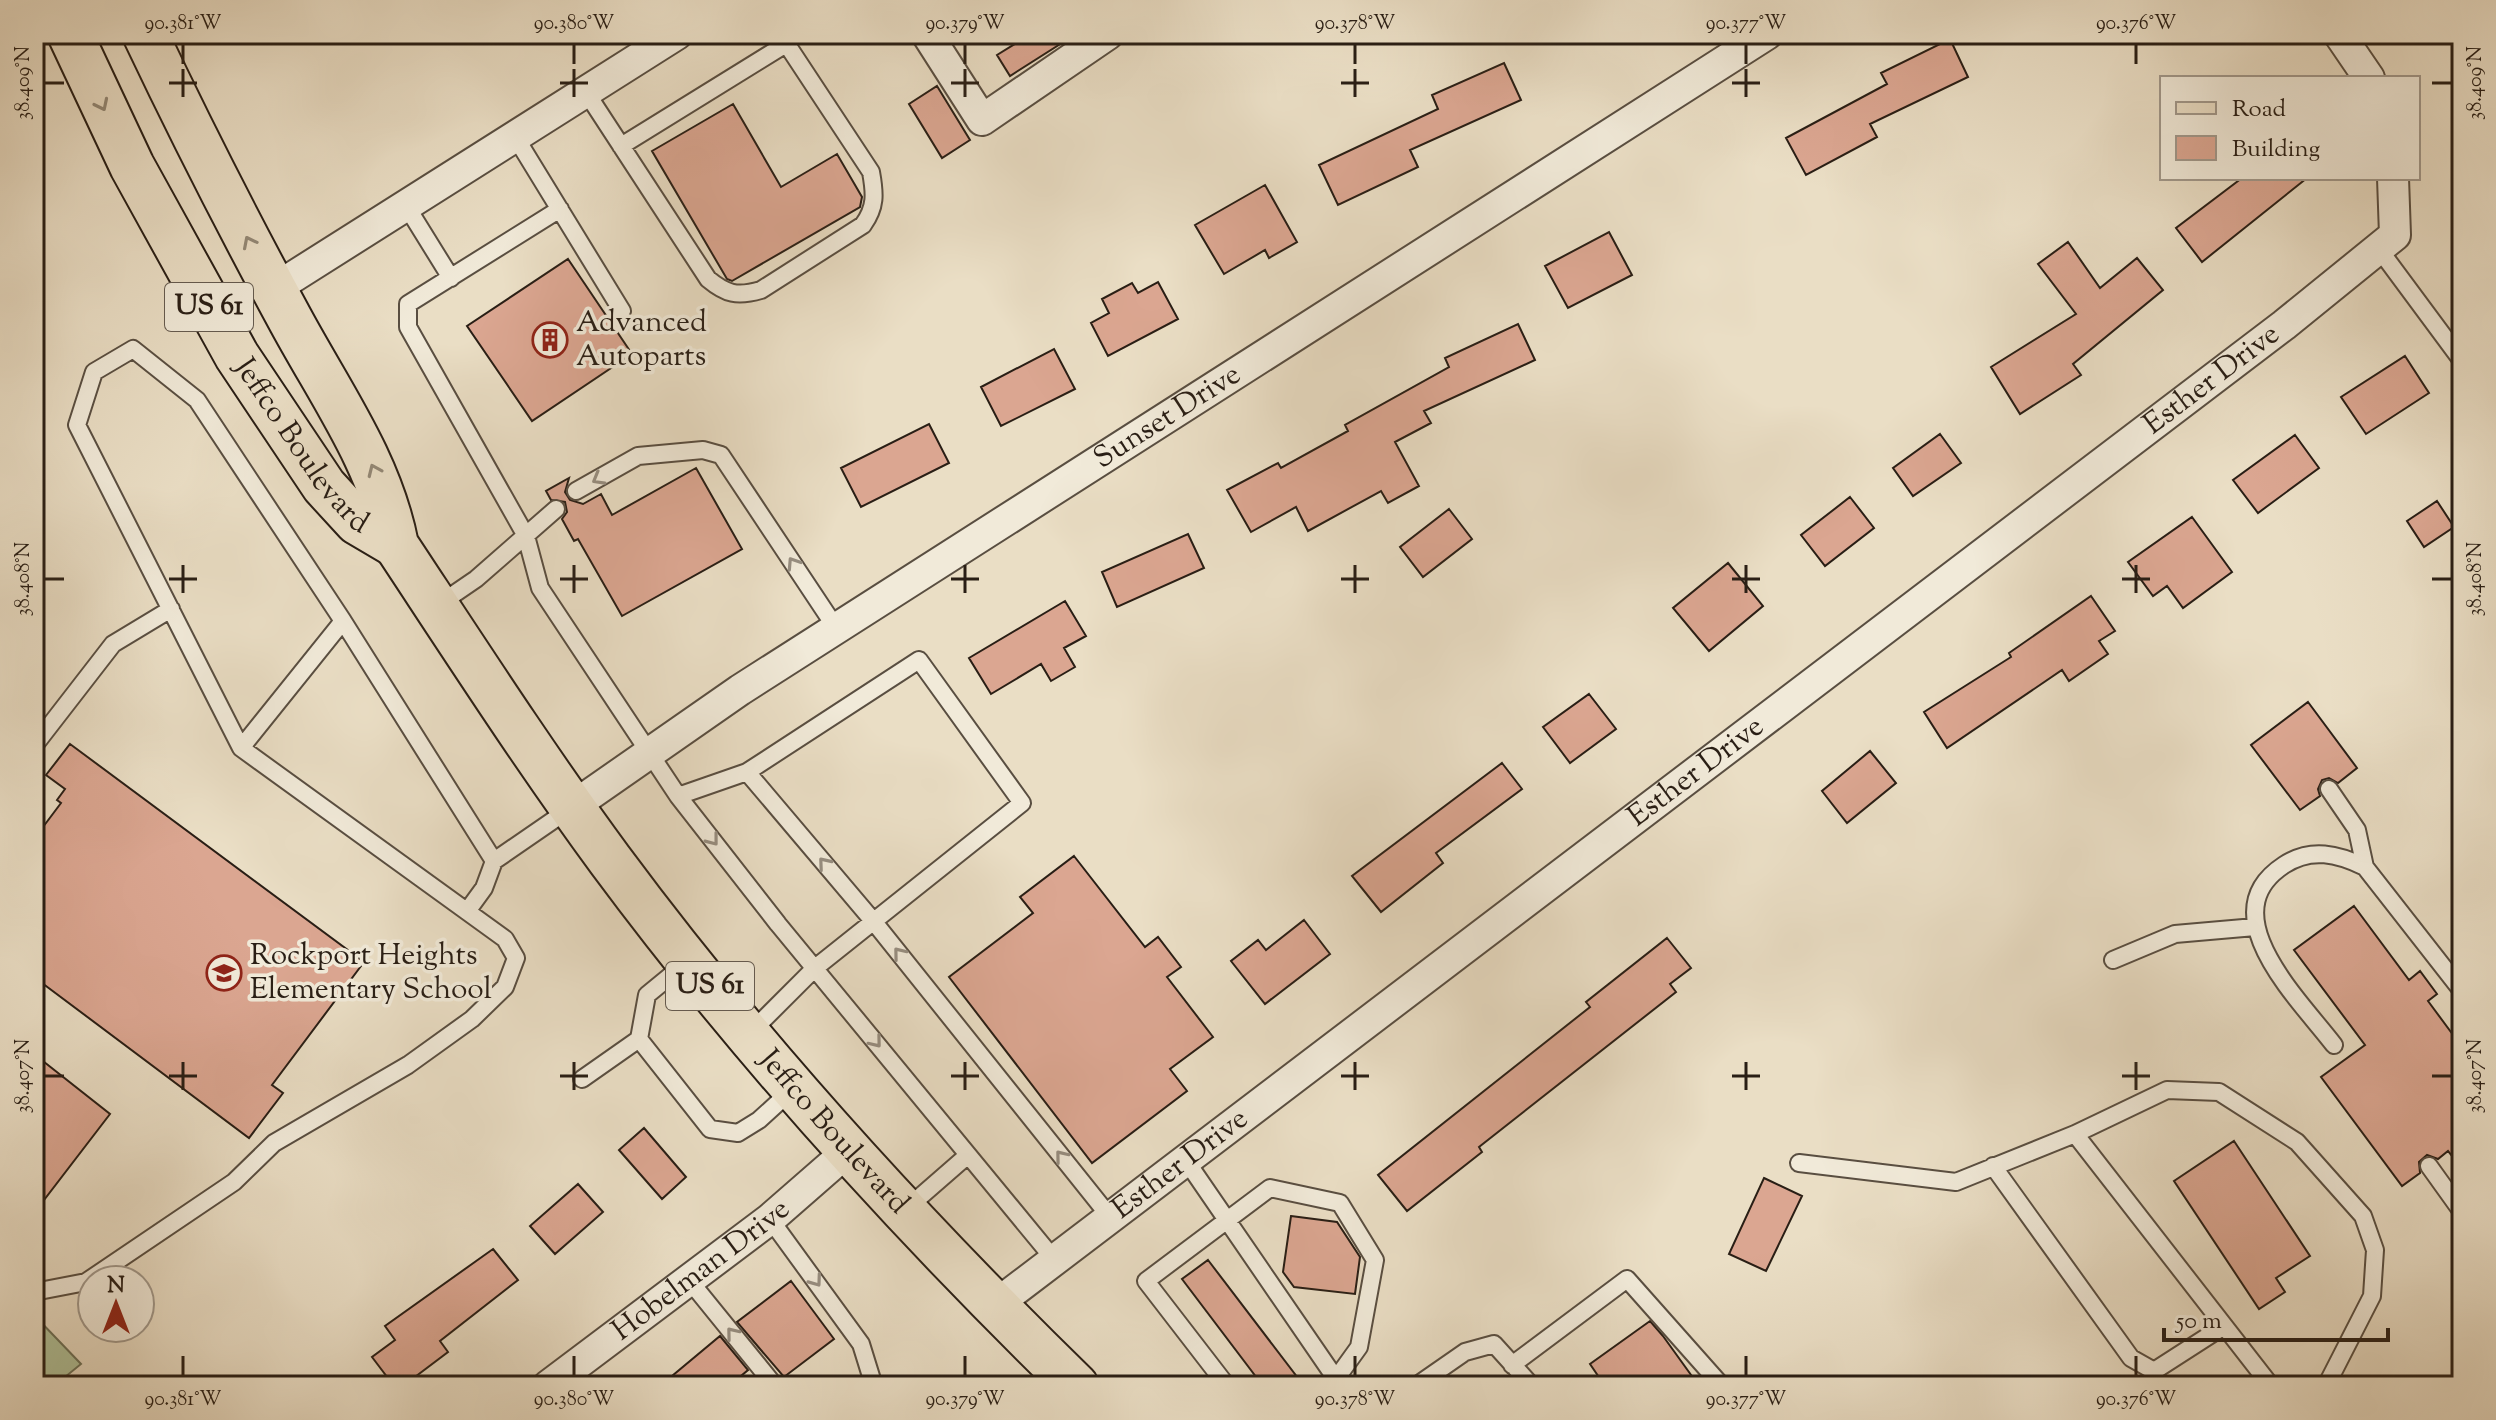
<svg xmlns="http://www.w3.org/2000/svg" width="2496" height="1420" font-family="'Sorts Mill Goudy',serif">
	<style>
		.green { fill: #b0c29a; stroke: #6c7058; stroke-width: 2 }
		.building { fill: #dba691; stroke: #291e15; stroke-width: 2 }
		.lines { fill: none; stroke-linecap: round; stroke-linejoin: round }
		.service-casing { stroke: #594e41; stroke-width: 20 }
		.minor-casing { stroke: #594e41; stroke-width: 34 }
		.primary-casing { stroke: #291e15; stroke-width: 48 }
		.service { stroke: #f1ead9; stroke-width: 16 }
		.minor { stroke: #f1ead9; stroke-width: 30 }
		.primary { stroke: #eadec5; stroke-width: 44 }
		.oneway { stroke: #938876 }
		.oneway2 { stroke: #978e81 }
		.ticks { fill: none; stroke: #291e15; stroke-width: 3 }
		.labels { text-anchor: middle; dominant-baseline: central; stroke-width: 7; stroke-linejoin: round; paint-order: stroke }
		.shield { fill: #f1ead9; stroke: #655b50; stroke-width: 2 }
		.shield-label { font-size: 28px; font-weight: bold; fill: #291e15 }
		.poi-label { font-size: 30px; fill: #291e15; stroke: #f1ead9; text-anchor: start }
		.street-label { font-size: 30px; fill: #291e15; stroke: #f1ead9 }
		.neatline { fill: none; stroke: #291e15; stroke-width: 3 }
		.ticks-label { font-size: 20px; text-anchor: middle; fill: #291e15 }
	</style>
	<rect width="100%" height="100%" fill="#eadec5"/>
	<filter id="stains"><feTurbulence type="fractalNoise" baseFrequency=".0025" numOctaves="4"/><feColorMatrix values="0 0 0 0 .2 0 0 0 0 .09 0 0 0 0 .02 0 0 0 .5 -.17"/></filter>
	<radialGradient id="worn" r=".72"><stop offset=".6" stop-color="#630" stop-opacity="0"/><stop offset="1" stop-color="#630" stop-opacity=".3"/></radialGradient>
	<path class="green" d="M 34,1315 L 81,1364 L 54,1386 L 34,1386 Z"/>
	<path class="building" d="M 1031,34 L 1076,34 L 1010,76 L 997,55 Z
		M 1950,39 L 1968,77 L 1870,124 L 1877,137 L 1806,175 L 1786,138 L 1887,84 L 1881,73 Z
		M 1504,63 L 1521,100 L 1410,150 L 1418,167 L 1338,205 L 1319,165 L 1438,109 L 1432,95 Z
		M 937,86 L 970,140 L 942,158 L 909,104 Z
		M 733,104 L 781,187 L 837,154 L 862,197 L 860,207 L 732,281 L 727,279 L 652,151 Z
		M 2242,178 L 2307,178 L 2202,262 L 2176,228 Z
		M 1265,185 L 1297,242 L 1269,258 L 1265,250 L 1224,274 L 1195,225 Z
		M 1609,232 L 1632,275 L 1568,308 L 1545,266 Z
		M 2068,242 L 2100,288 L 2137,258 L 2163,290 L 2073,364 L 2081,375 L 2020,414 L 1991,367 L 2076,314 L 2038,264 Z
		M 568,259 L 632,354 L 532,421 L 467,326 Z
		M 1158,282 L 1178,319 L 1108,356 L 1091,323 L 1109,313 L 1102,299 L 1132,283 L 1138,293 Z
		M 1518,324 L 1535,360 L 1424,411 L 1431,423 L 1395,442 L 1419,486 L 1388,503 L 1381,491 L 1308,531 L 1296,507 L 1251,532 L 1227,490 L 1278,463 L 1281,468 L 1348,431 L 1345,425 L 1449,367 L 1445,358 Z
		M 1054,349 L 1075,389 L 1001,426 L 981,387 Z
		M 2405,356 L 2429,393 L 2366,434 L 2341,397 Z
		M 929,424 L 949,463 L 861,507 L 841,468 Z
		M 1940,434 L 1961,463 L 1913,496 L 1893,468 Z
		M 2295,435 L 2319,468 L 2258,513 L 2233,480 Z
		M 696,468 L 742,549 L 622,616 L 578,539 L 574,541 L 562,519 L 567,512 L 565,502 L 551,500 L 546,491 L 569,478 L 565,492 L 570,500 L 583,504 L 601,494 L 612,515 Z
		M 1850,497 L 1874,528 L 1825,566 L 1801,535 Z
		M 2437,501 L 2454,527 L 2424,547 L 2407,521 Z
		M 1449,509 L 1472,539 L 1423,577 L 1400,547 Z
		M 2192,517 L 2232,572 L 2183,608 L 2167,586 L 2153,596 L 2128,562 Z
		M 1188,534 L 1204,568 L 1117,607 L 1102,572 Z
		M 1728,563 L 1763,606 L 1709,651 L 1673,608 Z
		M 2091,596 L 2115,631 L 2099,641 L 2108,654 L 2069,681 L 2062,670 L 1947,748 L 1924,712 L 2011,657 L 2009,653 Z
		M 1065,601 L 1086,636 L 1064,648 L 1075,667 L 1051,681 L 1041,664 L 991,694 L 969,658 Z
		M 1589,694 L 1616,729 L 1570,763 L 1543,727 Z
		M 2308,702 L 2357,768 L 2338,783 L 2329,778 L 2322,780 L 2318,789 L 2320,796 L 2300,810 L 2251,745 Z
		M 70,744 L 364,962 L 272,1085 L 283,1093 L 249,1138 L 34,977 L 34,839 L 61,803 L 57,800 L 65,789 L 46,775 Z
		M 1870,751 L 1896,783 L 1847,823 L 1822,791 Z
		M 1502,763 L 1522,789 L 1436,853 L 1443,863 L 1381,912 L 1352,876 Z
		M 1074,856 L 1145,947 L 1158,937 L 1181,967 L 1167,977 L 1213,1037 L 1170,1069 L 1187,1091 L 1092,1163 L 949,977 L 1033,913 L 1020,897 Z
		M 2354,906 L 2409,980 L 2420,971 L 2437,994 L 2428,1001 L 2462,1047 L 2462,1169 L 2448,1151 L 2438,1159 L 2427,1155 L 2419,1162 L 2420,1173 L 2402,1186 L 2321,1077 L 2365,1045 L 2294,950 Z
		M 1304,920 L 1330,954 L 1265,1004 L 1231,961 L 1258,940 L 1266,950 Z
		M 1667,938 L 1691,968 L 1670,984 L 1676,992 L 1479,1147 L 1482,1152 L 1407,1211 L 1378,1175 L 1590,1007 L 1586,1002 Z
		M 34,1054 L 110,1114 L 34,1213 Z
		M 644,1128 L 686,1177 L 662,1199 L 619,1150 Z
		M 2234,1141 L 2310,1256 L 2276,1278 L 2285,1292 L 2259,1309 L 2174,1181 Z
		M 1764,1178 L 1802,1196 L 1766,1271 L 1729,1254 Z
		M 578,1184 L 603,1212 L 555,1254 L 530,1226 Z
		M 1291,1216 L 1337,1222 L 1360,1257 L 1355,1294 L 1294,1287 L 1283,1272 Z
		M 493,1249 L 518,1280 L 440,1341 L 448,1352 L 403,1386 L 394,1386 L 372,1357 L 395,1340 L 385,1326 Z
		M 1208,1260 L 1304,1386 L 1263,1386 L 1182,1279 Z
		M 791,1281 L 834,1339 L 784,1377 L 737,1322 Z
		M 1650,1321 L 1663,1336 L 1699,1386 L 1605,1386 L 1590,1364 Z
		M 720,1336 L 748,1370 L 729,1386 L 660,1386 Z"/>
	<g class="lines">
		<defs>
			<path id="service" d="M 586,92 L 708,279 C 726,294 737,297 761,290 L 863,225 C 876,207 875,194 871,172 L 780,34
				M 516,138 L 622,311
				M 621,146 L 786,44
				M 407,207 L 451,278
				M 560,209 L 408,304 L 408,327 L 526,536 L 540,588 L 678,796 L 778,924 L 1053,1258
				M 2379,249 L 2462,361
				M 576,491 L 638,456 L 703,450 L 721,455 L 836,628
				M 438,605 L 476,579 L 556,509
				M 343,621 L 241,748 L 77,425 L 94,372 L 133,349 L 197,400 L 343,621 L 494,861
				M 34,746 L 113,644 L 171,609
				M 747,772 L 874,922 L 1110,1217
				M 2329,789 L 2357,830 L 2365,867
				M 678,796 L 747,772 L 919,660 L 1022,803 L 815,968 L 750,1033
				M 468,910 L 484,888 L 494,861 L 571,808
				M 2113,960 L 2175,934 L 2255,927
				M 686,963 L 647,995 L 639,1039 L 710,1129 L 738,1133 L 759,1120 L 793,1089
				M 2334,1045 C 2300,1000 2209,914 2284,865 C 2311,847 2338,854 2365,867 L 2462,991
				M 582,1079 L 639,1039
				M 2075,1134 L 2271,1386
				M 1185,1159 L 1336,1379 L 1323,1386
				M 1799,1163 L 1956,1182 L 2075,1134 L 2167,1090 L 2219,1092 L 2297,1142 L 2363,1216 L 2375,1250 L 2372,1296 L 2326,1386
				M 1993,1166 L 2131,1358 L 2154,1371 L 2224,1326
				M 2429,1166 L 2462,1212
				M 906,1209 L 968,1155
				M 770,1219 L 861,1344 L 874,1386
				M 689,1280 L 775,1386
				M 34,1292 L 86,1282 L 234,1182 L 274,1143 L 408,1065 L 472,1019 L 505,987 L 516,958 L 505,939 L 241,748
				M 1512,1365 L 1627,1279 L 1722,1386
				M 1227,1386 L 1146,1281 L 1270,1188 L 1340,1203 L 1375,1260 L 1359,1347 L 1336,1379
				M 1416,1386 L 1465,1352 L 1494,1344 L 1532,1386"/>
			<g id="minor">
				<path d="M 927,34 L 982,120 L 1108,34"/>
				<path d="M 2339,34 L 2369,78"/>
				<path d="M 274,289 L 677,34"/>
				<path id="s1" d="M 572,807 L 740,690 L 1767,34"/>
				<path id="s2" d="M 994,1306 L 2284,325 L 2395,235 L 2393,178"/>
				<path id="s3" d="M 548,1386 L 770,1219 L 849,1150"/>
			</g>
			<g id="primary">
				<path id="s4" d="M 70,34 L 132,166 L 237,356 L 324,486 L 357,522 L 396,545"/>
				<path id="s5" d="M 145,34 C 191,131 240,227 291,321 C 331,395 380,462 396,545 C 466,651 535,758 610,860 C 750,1049 909,1223 1076,1386"/>
			</g>
		</defs>
		<use href="#service" class="service-casing"/>
		<use href="#minor" class="minor-casing"/>
		<use href="#primary" class="primary-casing"/>
		<use href="#service" class="service"/>
		<use href="#minor" class="minor"/>
		<use href="#primary" class="primary"/>
	</g>
	<defs><path id="oneway-chevron" d="M-2-3.5L2.5 0L-2 3.5" fill="none" stroke-width="1.6" stroke-linecap="round" stroke-linejoin="round" transform="scale(2)"/></defs>
	<g class="oneway">
		<use href="#oneway-chevron" transform="translate(102 105) rotate(64)"/>
		<use href="#oneway-chevron" transform="translate(249 242) rotate(-117)"/>
		<use href="#oneway-chevron" transform="translate(374 470) rotate(-114)"/>
	</g>
	<g class="oneway2">
		<use href="#oneway-chevron" transform="translate(598 479) rotate(150)"/>
		<use href="#oneway-chevron" transform="translate(793 563) rotate(-123)"/>
		<use href="#oneway-chevron" transform="translate(713 840) rotate(52)"/>
		<use href="#oneway-chevron" transform="translate(824 863) rotate(-130)"/>
		<use href="#oneway-chevron" transform="translate(899 953) rotate(-129)"/>
		<use href="#oneway-chevron" transform="translate(876 1042) rotate(51)"/>
		<use href="#oneway-chevron" transform="translate(1061 1156) rotate(-129)"/>
		<use href="#oneway-chevron" transform="translate(816 1281) rotate(54)"/>
		<use href="#oneway-chevron" transform="translate(732 1333) rotate(-129)"/>
	</g>
	<path class="ticks" d="M 183,44 L 183,64M 574,44 L 574,64M 965,44 L 965,64M 1355,44 L 1355,64M 1746,44 L 1746,64M 2136,44 L 2136,64M 183,69 L 183,97M 574,69 L 574,97M 965,69 L 965,97M 1355,69 L 1355,97M 1746,69 L 1746,97M 44,83 L 64,83M 169,83 L 197,83M 560,83 L 588,83M 951,83 L 979,83M 1341,83 L 1369,83M 1732,83 L 1760,83M 2432,83 L 2452,83M 183,565 L 183,593M 574,565 L 574,593M 965,565 L 965,593M 1355,565 L 1355,593M 1746,565 L 1746,593M 2136,565 L 2136,593M 44,579 L 64,579M 169,579 L 197,579M 560,579 L 588,579M 951,579 L 979,579M 1341,579 L 1369,579M 1732,579 L 1760,579M 2122,579 L 2150,579M 2432,579 L 2452,579M 183,1062 L 183,1090M 574,1062 L 574,1090M 965,1062 L 965,1090M 1355,1062 L 1355,1090M 1746,1062 L 1746,1090M 2136,1062 L 2136,1090M 44,1076 L 64,1076M 169,1076 L 197,1076M 560,1076 L 588,1076M 951,1076 L 979,1076M 1341,1076 L 1369,1076M 1732,1076 L 1760,1076M 2122,1076 L 2150,1076M 2432,1076 L 2452,1076M 183,1356 L 183,1376M 574,1356 L 574,1376M 965,1356 L 965,1376M 1355,1356 L 1355,1376M 1746,1356 L 1746,1376M 2136,1356 L 2136,1376"/>
	<defs>
		<symbol id="building-ring" viewBox="-11 -11 22 22"><circle r="9.5" fill="#f1ead9" stroke="#8f2418" stroke-width="1.5"/><path d="M-4-6H4V6H1V3H-1V6H-4ZM-2.5-4.3h1.7v1.8h-1.7ZM.8-4.3h1.7v1.8H.8ZM-2.5-1h1.7V.8h-1.7ZM.8-1h1.7V.8H.8Z" fill="#8f2418"/></symbol>
		<symbol id="school-ring" viewBox="-11 -11 22 22"><circle r="9.5" fill="#f1ead9" stroke="#8f2418" stroke-width="1.5"/><path d="M0-5L7-2L0 1L-7-2ZM-4 1L0 2.5L4 1V4Q0 6-4 4Z" fill="#8f2418"/></symbol>
	</defs>
	<g fill-rule="evenodd">
		<use href="#building-ring" x="530" y="320" width="40" height="40"/>
		<use href="#school-ring" x="204" y="953" width="40" height="40"/>
	</g>
	<g class="labels">
		<g class="shield">
			<rect x="165" y="283" width="88" height="48" rx="6"/>
			<rect x="666" y="962" width="88" height="48" rx="6"/>
		</g>
		<g class="shield-label">
			<text x="209" y="307">US 61</text>
			<text x="710" y="986">US 61</text>
		</g>
		<g class="poi-label">
			<text x="576" y="323">Advanced<tspan x="576" dy="34">Autoparts</tspan></text>
			<text x="250" y="956">Rockport Heights<tspan x="250" dy="34">Elementary School</tspan></text>
		</g>
		<g class="street-label">
			<text stroke="none"><textPath href="#s2" startOffset="1530">Esther Drive</textPath></text>
			<text stroke="none"><textPath href="#s1" startOffset="712">Sunset Drive</textPath></text>
			<text stroke="none"><textPath href="#s4" startOffset="474">Jeffco Boulevard</textPath></text>
			<text stroke="none"><textPath href="#s2" startOffset="882">Esther Drive</textPath></text>
			<text stroke="none"><textPath href="#s5" startOffset="1304">Jeffco Boulevard</textPath></text>
			<text stroke="none"><textPath href="#s2" startOffset="234">Esther Drive</textPath></text>
			<text stroke="none"><textPath href="#s3" startOffset="192">Hobelman Drive</textPath></text>
		</g>
	</g>
	<rect width="2496" height="1420" fill="none" stroke="#eadec5" stroke-width="88"/>
	<rect x="2160" y="76" width="260" height="104" fill="#f1ead9" stroke="#a1988b" stroke-width="2"/>
	<rect x="2176" y="102" width="40" height="12" fill="#eadec5" stroke="#a1988b" stroke-width="2"/>
	<text x="2232" y="116" font-size="24" fill="#291e15">Road</text>
	<rect x="2176" y="136" width="40" height="24" fill="#dba691" stroke="#a1988b" stroke-width="2"/>
	<text x="2232" y="156" font-size="24" fill="#291e15">Building</text>
	<g transform="translate(116 1304)"><circle r="38" fill="#f1ead9" stroke="#a1988b" stroke-width="2"/>
	<path d="M0-6L14 30L0 20L-14 30Z" fill="#8f2418"/>
	<text y="-12" font-size="22" font-weight="bold" text-anchor="middle" fill="#291e15">N</text>
	</g>
	<path d="M2164 1328v12h224v-12" fill="none" stroke="#291e15" stroke-width="4"/>
	<text x="2176" y="1328" font-size="24" fill="#291e15" stroke="#f1ead9" stroke-width="6" paint-order="stroke">50 m</text>
	<rect x="44" y="44" width="2408" height="1332" class="neatline"/>
	<g class="ticks-label">
		<text x="183" y="29">90.381°W</text>
		<text x="574" y="29">90.380°W</text>
		<text x="965" y="29">90.379°W</text>
		<text x="1355" y="29">90.378°W</text>
		<text x="1746" y="29">90.377°W</text>
		<text x="2136" y="29">90.376°W</text>
		<text transform="translate(22 83) rotate(-90)" y="7">38.409°N</text>
		<text transform="translate(2474 83) rotate(-90)" y="7">38.409°N</text>
		<text transform="translate(22 579) rotate(-90)" y="7">38.408°N</text>
		<text transform="translate(2474 579) rotate(-90)" y="7">38.408°N</text>
		<text transform="translate(22 1076) rotate(-90)" y="7">38.407°N</text>
		<text transform="translate(2474 1076) rotate(-90)" y="7">38.407°N</text>
		<text x="183" y="1405">90.381°W</text>
		<text x="574" y="1405">90.380°W</text>
		<text x="965" y="1405">90.379°W</text>
		<text x="1355" y="1405">90.378°W</text>
		<text x="1746" y="1405">90.377°W</text>
		<text x="2136" y="1405">90.376°W</text>
	</g>
	<rect width="100%" height="100%" filter="url(#stains)"/>
	<rect width="100%" height="100%" fill="url(#worn)"/>
</svg>
